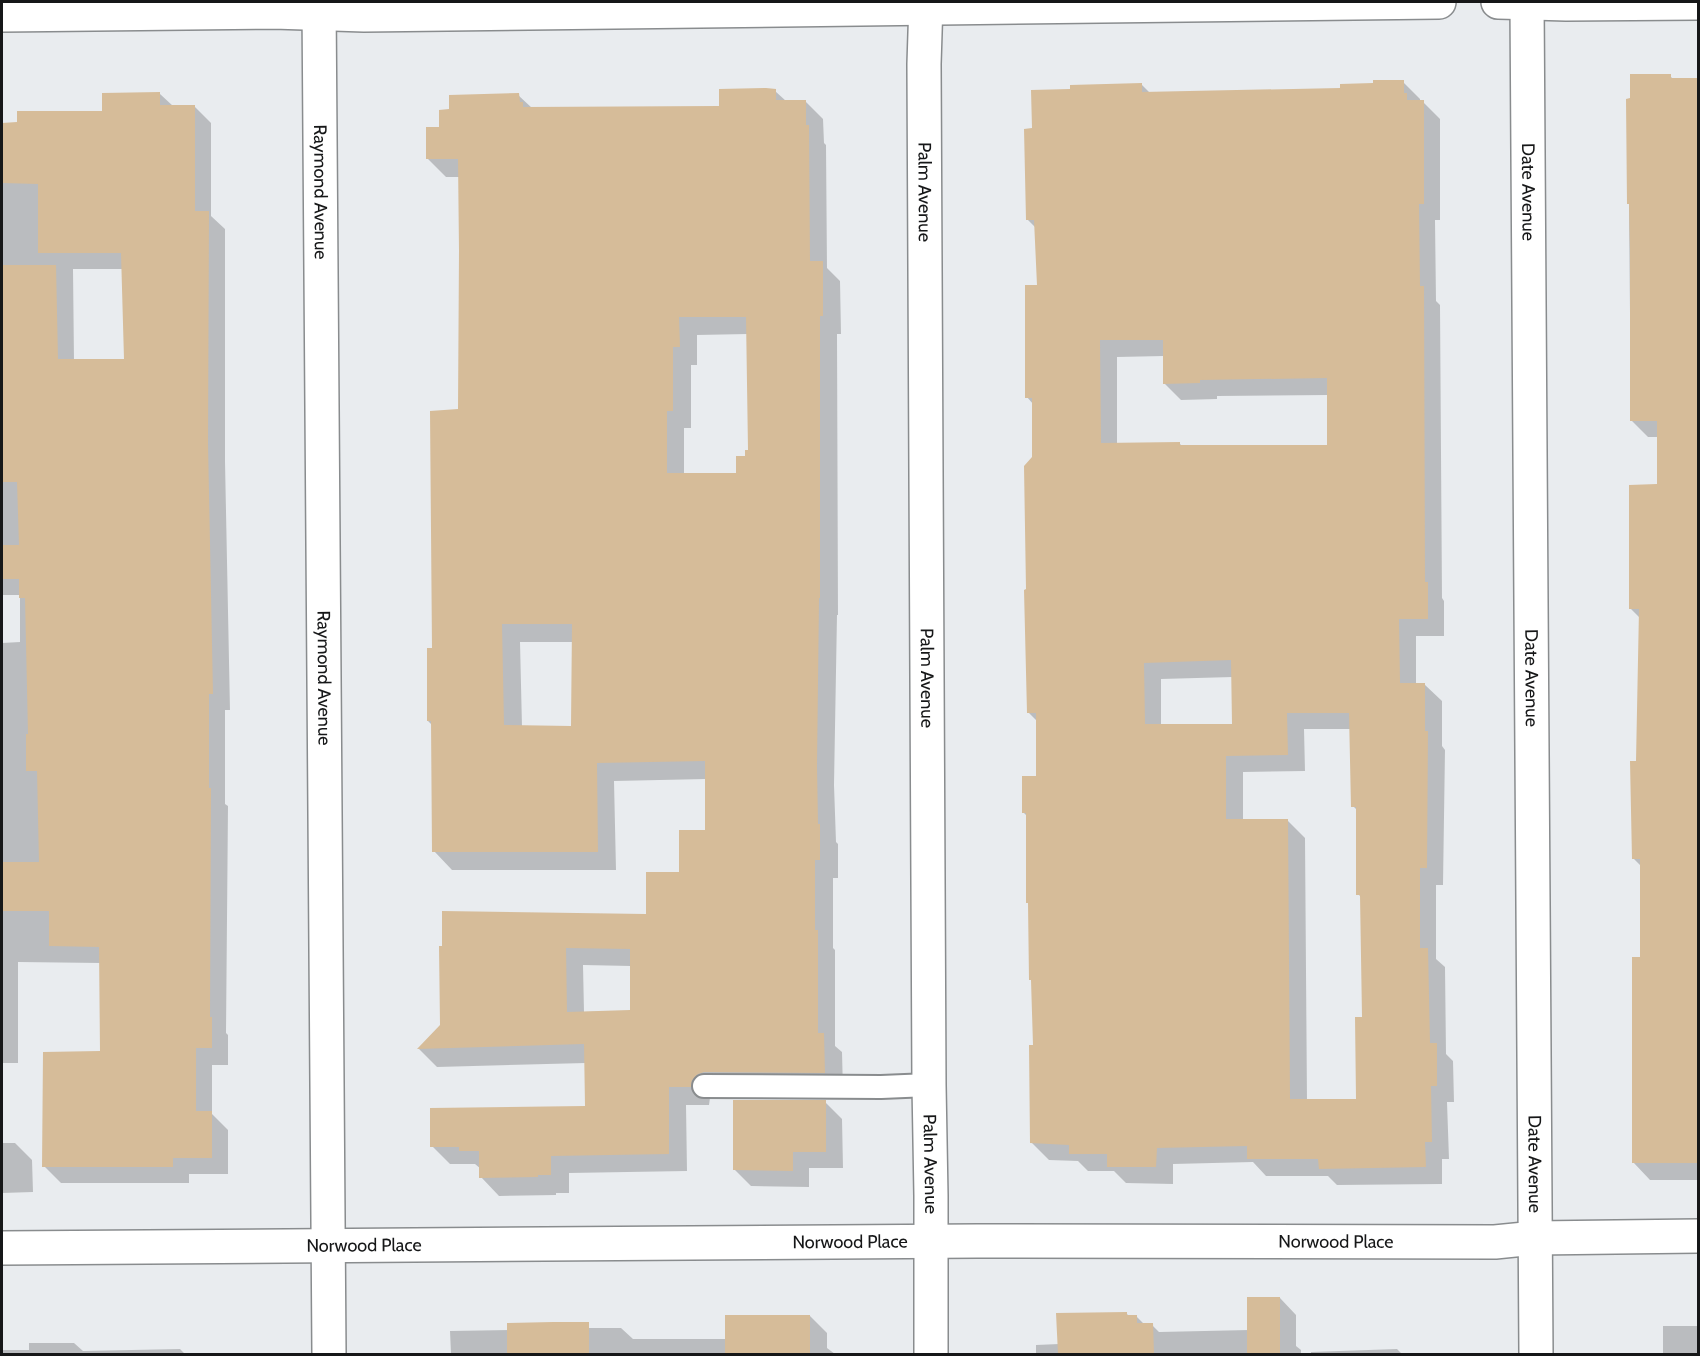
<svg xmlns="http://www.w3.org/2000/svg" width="1700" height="1356" font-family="Cabin,sans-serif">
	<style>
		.shadow { fill: #0003; fill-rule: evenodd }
		.building { fill: #d6bc99; fill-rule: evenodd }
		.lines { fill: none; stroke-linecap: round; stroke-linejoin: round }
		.lane-casing { stroke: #898c8e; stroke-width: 26 }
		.street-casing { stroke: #898c8e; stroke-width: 36 }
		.lane { stroke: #fff; stroke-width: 22 }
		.street { stroke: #fff; stroke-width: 33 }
		.labels { text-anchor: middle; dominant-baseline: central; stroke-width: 5; stroke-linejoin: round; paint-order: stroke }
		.street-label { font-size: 18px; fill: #161718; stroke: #e9ecef }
	</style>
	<rect width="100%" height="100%" fill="#e9ecef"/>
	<path class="shadow" d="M 1670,76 L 1674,80 L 1698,80 L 1698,1180 L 1650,1180 L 1633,1162 L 1642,959 L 1642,867 L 1633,858 L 1638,762 L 1640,618 L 1631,609 L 1658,486 L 1658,437 L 1648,437 L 1631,420 L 1628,100 Z
		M 1403,82 L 1420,99 L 1420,102 L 1423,102 L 1440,119 L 1440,220 L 1435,220 L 1436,301 L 1440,305 L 1442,598 L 1444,601 L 1444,636 L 1416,636 L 1416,684 L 1424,684 L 1442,701 L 1442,746 L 1445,750 L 1443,885 L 1436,885 L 1436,959 L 1445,967 L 1446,1054 L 1453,1061 L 1454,1102 L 1447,1102 L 1449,1159 L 1442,1159 L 1442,1184 L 1337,1185 L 1328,1176 L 1266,1176 L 1253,1162 L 1173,1164 L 1173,1184 L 1126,1183 L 1114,1171 L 1088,1171 L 1078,1161 L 1049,1160 L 1032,1143 L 1035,1046 L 1028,817 L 1023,812 L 1037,777 L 1037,721 L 1028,712 L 1027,591 L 1033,458 L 1033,404 L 1027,397 L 1039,287 L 1036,228 L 1027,219 L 1033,129 L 1142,85 L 1150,93 L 1341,89 ZM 1164,356 L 1164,383 L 1181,400 L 1217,399 L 1217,396 L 1329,395 L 1329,446 L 1182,446 L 1180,444 L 1117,445 L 1117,357 ZM 1233,677 L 1234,726 L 1161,726 L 1161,679 ZM 1304,729 L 1351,729 L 1353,806 L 1358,811 L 1358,894 L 1362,898 L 1364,1018 L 1357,1101 L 1307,1101 L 1305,838 L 1288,821 L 1243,821 L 1243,772 L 1305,771 Z
		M 775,91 L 786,101 L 805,101 L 823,119 L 824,143 L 826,145 L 827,268 L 840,281 L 841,334 L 837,334 L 838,615 L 837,615 L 834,785 L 836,842 L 838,844 L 838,878 L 833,878 L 833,948 L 835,950 L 835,1046 L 842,1052 L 843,1091 L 716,1092 L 710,1098 L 709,1105 L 686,1105 L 687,1171 L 569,1173 L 569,1193 L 556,1193 L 556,1195 L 499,1196 L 481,1177 L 481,1169 L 475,1164 L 450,1164 L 432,1146 L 586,1108 L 586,1063 L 437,1067 L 419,1049 L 442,1026 L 440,948 L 647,916 L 681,874 L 706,832 L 706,779 L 614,781 L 616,870 L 452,870 L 434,851 L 432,725 L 428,721 L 434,649 L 459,411 L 460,177 L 446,177 L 428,159 L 441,129 L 518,95 L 532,108 L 721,107 ZM 748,334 L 749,451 L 747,457 L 737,474 L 684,474 L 684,428 L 691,428 L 691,365 L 697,365 L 697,335 ZM 520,642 L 573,642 L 572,727 L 522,727 ZM 583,965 L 631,966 L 631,1011 L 584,1012 Z
		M 160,94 L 173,106 L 194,106 L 211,123 L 211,216 L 225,229 L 225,461 L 230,710 L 225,710 L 225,804 L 228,806 L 226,1033 L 228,1035 L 228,1065 L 212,1065 L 212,1114 L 228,1130 L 228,1174 L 189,1174 L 189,1183 L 61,1183 L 44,1166 L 101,1053 L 101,963 L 18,962 L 18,1063 L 2,1063 L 2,643 L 20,642 L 20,595 L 2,595 L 2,124 L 19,124 L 104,113 ZM 73,269 L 123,269 L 126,361 L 74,361 Z
		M 825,1102 L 842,1119 L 843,1168 L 809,1168 L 809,1187 L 751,1186 L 734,1169 Z
		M 2,1143 L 15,1143 L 32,1160 L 33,1192 L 2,1193 Z
		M 1280,1298 L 1296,1315 L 1296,1346 L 1301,1350 L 1301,1354 L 1036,1354 L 1036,1345 L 1059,1344 L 1126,1313 L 1129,1316 L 1136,1316 L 1145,1325 L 1152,1325 L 1159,1332 L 1249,1330 Z
		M 810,1316 L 827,1333 L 827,1348 L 835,1354 L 578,1354 L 578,1328 L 621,1328 L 633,1339 L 726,1339 Z
		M 1663,1326 L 1698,1326 L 1698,1354 L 1663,1354 Z
		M 516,1330 L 533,1347 L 533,1354 L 451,1354 L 450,1331 Z
		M 29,1343 L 74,1343 L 83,1351 L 180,1349 L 185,1354 L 2,1354 L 2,1350 L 29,1350 Z
		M 1397,1349 L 1402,1354 L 1311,1354 L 1311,1352 Z"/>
	<path class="building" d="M 1630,74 L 1671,74 L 1671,78 L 1698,78 L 1698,1163 L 1632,1163 L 1632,957 L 1640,957 L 1640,859 L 1632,859 L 1630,761 L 1636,761 L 1639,609 L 1629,609 L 1629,485 L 1657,484 L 1657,421 L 1630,421 L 1630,249 L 1629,204 L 1627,204 L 1626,99 L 1630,98 Z
		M 1373,80 L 1404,80 L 1404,93 L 1407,93 L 1407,100 L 1424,100 L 1424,204 L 1419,204 L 1420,286 L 1424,286 L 1425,582 L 1428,582 L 1428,619 L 1399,619 L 1400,683 L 1425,683 L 1425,731 L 1428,731 L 1427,868 L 1420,868 L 1420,948 L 1428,948 L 1430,1043 L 1437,1043 L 1437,1086 L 1431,1086 L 1432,1142 L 1425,1142 L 1426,1167 L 1319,1169 L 1318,1159 L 1247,1159 L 1247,1146 L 1157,1148 L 1156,1167 L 1107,1167 L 1107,1154 L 1069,1154 L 1069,1145 L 1030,1143 L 1029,1045 L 1033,1045 L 1031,980 L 1029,980 L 1028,903 L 1026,903 L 1026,813 L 1022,813 L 1022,776 L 1036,776 L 1036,713 L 1027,713 L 1024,590 L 1026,589 L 1024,466 L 1032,457 L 1032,398 L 1025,398 L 1025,285 L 1037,285 L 1034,220 L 1026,220 L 1024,129 L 1032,128 L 1031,90 L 1070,89 L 1070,85 L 1142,83 L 1142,92 L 1340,88 L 1340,84 L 1373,83 ZM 1100,340 L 1163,340 L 1163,384 L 1200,383 L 1200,380 L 1327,378 L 1327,445 L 1180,445 L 1180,442 L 1101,443 ZM 1231,660 L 1232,724 L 1145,724 L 1144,663 ZM 1287,713 L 1349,713 L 1351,807 L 1356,807 L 1356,895 L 1360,895 L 1362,1017 L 1355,1017 L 1356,1099 L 1290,1099 L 1288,819 L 1226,819 L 1226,756 L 1288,755 Z
		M 766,88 L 776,89 L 776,100 L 806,100 L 806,125 L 809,125 L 810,261 L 823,261 L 823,316 L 820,316 L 820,598 L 819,598 L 817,766 L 818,824 L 820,824 L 820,860 L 815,860 L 815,930 L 818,930 L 818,1033 L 824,1033 L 825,1073 L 704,1072 L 698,1074 L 692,1080 L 691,1087 L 669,1087 L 669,1154 L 551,1156 L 551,1175 L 538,1175 L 538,1177 L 479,1178 L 479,1151 L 459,1151 L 459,1147 L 430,1147 L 430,1108 L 585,1106 L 584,1044 L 417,1049 L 440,1025 L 439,946 L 442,946 L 442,911 L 646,914 L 646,872 L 679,872 L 679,830 L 705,830 L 705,761 L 597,763 L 598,852 L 432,852 L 431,721 L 427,721 L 427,648 L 432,648 L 430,411 L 458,409 L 459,251 L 458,159 L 426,159 L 426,127 L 439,127 L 439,110 L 449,109 L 449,95 L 519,93 L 520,102 L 523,102 L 523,107 L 719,106 L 719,89 ZM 679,317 L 746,317 L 748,450 L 745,450 L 745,456 L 736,456 L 736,473 L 667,473 L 667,411 L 673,411 L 673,347 L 680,347 ZM 502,624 L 572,624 L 571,726 L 504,725 ZM 566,948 L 630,949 L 630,1010 L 567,1012 Z
		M 160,92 L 160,105 L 195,105 L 195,211 L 209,211 L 208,443 L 213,694 L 209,694 L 209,788 L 211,788 L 210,1017 L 212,1017 L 212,1048 L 196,1048 L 196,1111 L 212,1111 L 212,1158 L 173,1158 L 173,1167 L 42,1167 L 43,1052 L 100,1051 L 99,947 L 49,946 L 49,911 L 2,911 L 2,862 L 39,862 L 37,771 L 26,771 L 26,734 L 28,734 L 25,598 L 19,598 L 19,579 L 2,579 L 2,545 L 19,545 L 17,482 L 2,482 L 2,265 L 56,265 L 58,359 L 124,359 L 121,253 L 38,253 L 38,184 L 2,183 L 2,123 L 17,122 L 17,111 L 102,111 L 102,93 Z
		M 733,1100 L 826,1100 L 826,1152 L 793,1152 L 793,1171 L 733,1170 Z
		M 1247,1297 L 1280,1297 L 1280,1354 L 1247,1354 Z
		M 1127,1312 L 1127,1315 L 1137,1315 L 1137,1323 L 1153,1323 L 1154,1354 L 1058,1354 L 1056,1313 Z
		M 725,1315 L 810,1315 L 810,1354 L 725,1354 Z
		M 553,1322 L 589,1322 L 589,1354 L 507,1354 L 507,1323 Z"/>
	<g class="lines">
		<defs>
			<path id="lane" d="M 704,1086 L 881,1087 L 929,1085"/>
			<g id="street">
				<path id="s1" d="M 319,2 L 329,1354"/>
				<path id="s2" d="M 926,2 L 924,64 L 929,1085 L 931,1196 L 931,1354"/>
				<path d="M 1498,2 L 1566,4 L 1698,3"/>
				<path id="s3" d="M 1527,2 L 1536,1354"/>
				<path d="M 2,15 L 274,12 L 364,15 L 1439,2"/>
				<path id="s4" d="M 2,1248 L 977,1241 L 1495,1242 L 1535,1238 L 1698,1236"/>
			</g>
		</defs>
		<use href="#lane" class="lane-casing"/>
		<use href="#street" class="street-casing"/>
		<use href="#lane" class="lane"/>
		<use href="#street" class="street"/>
	</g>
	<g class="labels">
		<g class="street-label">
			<text stroke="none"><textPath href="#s1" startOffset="190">Raymond Avenue</textPath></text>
			<text stroke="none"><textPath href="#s2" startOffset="190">Palm Avenue</textPath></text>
			<text stroke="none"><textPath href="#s3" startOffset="190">Date Avenue</textPath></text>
			<text stroke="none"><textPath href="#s1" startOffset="676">Raymond Avenue</textPath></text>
			<text stroke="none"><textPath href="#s2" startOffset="676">Palm Avenue</textPath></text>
			<text stroke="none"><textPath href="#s3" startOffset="676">Date Avenue</textPath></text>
			<text stroke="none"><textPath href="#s2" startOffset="1162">Palm Avenue</textPath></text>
			<text stroke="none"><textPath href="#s3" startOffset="1162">Date Avenue</textPath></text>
			<text stroke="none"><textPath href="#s4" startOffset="1334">Norwood Place</textPath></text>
			<text stroke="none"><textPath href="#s4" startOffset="848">Norwood Place</textPath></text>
			<text stroke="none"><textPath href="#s4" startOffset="362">Norwood Place</textPath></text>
		</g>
	</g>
	<rect width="1700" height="1356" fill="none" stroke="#161718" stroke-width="6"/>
</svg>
